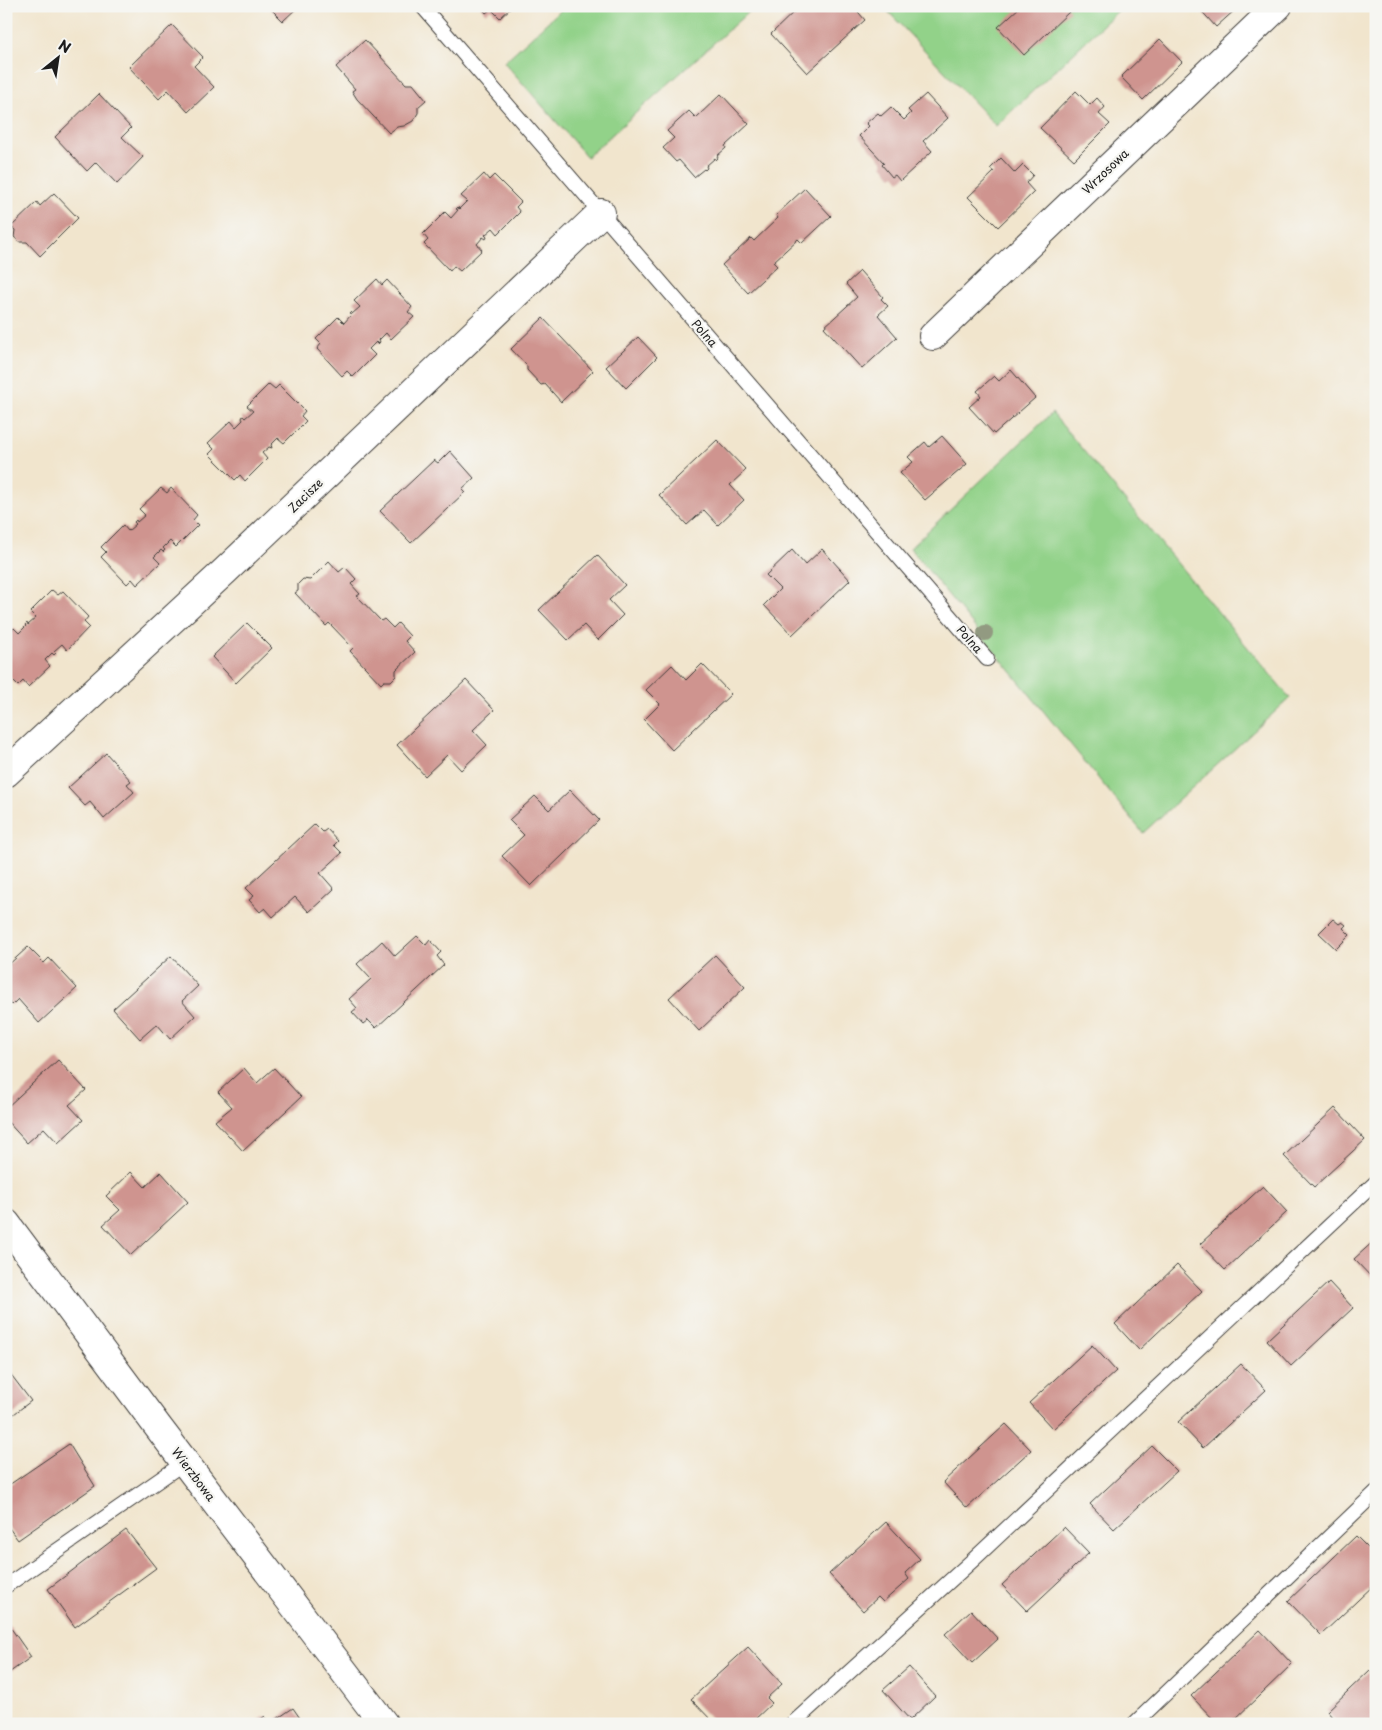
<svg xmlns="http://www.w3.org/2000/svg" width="1382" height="1730" font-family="'Playpen Sans',sans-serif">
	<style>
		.green { fill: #92d289; stroke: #577752 }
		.building { fill: #cf948f }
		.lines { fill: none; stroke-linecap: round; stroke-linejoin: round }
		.service-casing { stroke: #3c3a37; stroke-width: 16 }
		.minor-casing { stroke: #3c3a37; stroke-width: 30 }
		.service { stroke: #fff; stroke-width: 14 }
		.minor { stroke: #fff; stroke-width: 28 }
		.tree { fill: #929a81 }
		.labels { text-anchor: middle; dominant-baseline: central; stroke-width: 4.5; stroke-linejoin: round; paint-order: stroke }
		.street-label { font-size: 12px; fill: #1c1c1c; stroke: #f6f6f2 }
	</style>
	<rect width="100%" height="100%" fill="#f6f6f2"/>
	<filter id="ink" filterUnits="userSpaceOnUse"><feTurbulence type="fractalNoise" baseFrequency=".02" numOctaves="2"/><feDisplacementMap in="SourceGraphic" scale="10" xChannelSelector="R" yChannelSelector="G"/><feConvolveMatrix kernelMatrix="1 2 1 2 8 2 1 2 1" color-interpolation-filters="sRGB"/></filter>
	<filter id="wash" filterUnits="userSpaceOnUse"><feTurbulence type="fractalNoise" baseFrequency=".0096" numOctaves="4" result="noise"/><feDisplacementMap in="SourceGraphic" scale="20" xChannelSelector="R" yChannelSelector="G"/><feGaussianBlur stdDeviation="1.12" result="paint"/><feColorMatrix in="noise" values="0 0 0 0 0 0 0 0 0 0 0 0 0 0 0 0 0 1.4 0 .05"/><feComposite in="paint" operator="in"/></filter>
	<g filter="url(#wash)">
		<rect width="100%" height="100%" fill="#f1e5cd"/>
		<path class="green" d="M 565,6 L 755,6 L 587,157 L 504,62 Z
			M 883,6 L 1123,6 L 996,126 Z
			M 1052,413 L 1290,698 L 1143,833 L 910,548 Z"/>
		<g id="blocks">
			<path class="building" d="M 268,6 L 299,6 L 283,21 Z
				M 480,6 L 513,6 L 500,18 L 491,9 L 486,13 Z
				M 800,6 L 853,6 L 865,20 L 807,73 L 771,34 Z
				M 1021,6 L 1066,6 L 1070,11 L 1024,55 L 998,27 Z
				M 1197,6 L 1233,6 L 1236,9 L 1216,27 Z
				M 172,25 L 203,57 L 194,66 L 214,87 L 188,112 L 168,90 L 159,99 L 129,67 Z
				M 1160,39 L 1182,62 L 1143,100 L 1121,77 Z
				M 365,40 L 406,84 L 413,84 L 426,100 L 418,107 L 418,113 L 413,121 L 404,126 L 397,127 L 389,133 L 357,99 L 352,91 L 355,89 L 336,67 Z
				M 1076,91 L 1090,105 L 1097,98 L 1105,107 L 1099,114 L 1110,124 L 1074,160 L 1040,128 Z
				M 99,94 L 131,128 L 122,137 L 143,157 L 117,184 L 96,162 L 87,171 L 55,137 Z
				M 721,94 L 749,124 L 725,146 L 726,148 L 717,156 L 718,158 L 716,160 L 715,158 L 706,166 L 707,168 L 705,170 L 704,169 L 694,177 L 679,160 L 676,162 L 663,148 L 674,138 L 667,131 L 689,111 L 696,118 Z
				M 926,94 L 948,118 L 923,141 L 932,151 L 900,181 L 895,175 L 892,177 L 882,165 L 884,163 L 859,136 L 869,126 L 866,123 L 878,113 L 881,116 L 891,107 L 904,120 L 911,113 L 908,110 Z
				M 1001,158 L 1015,173 L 1023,165 L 1033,175 L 1026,183 L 1034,192 L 998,227 L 968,197 L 994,172 L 990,169 Z
				M 484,174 L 489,180 L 494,175 L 521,202 L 516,207 L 520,212 L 498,234 L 493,228 L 485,235 L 487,237 L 486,239 L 483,237 L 477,244 L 482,250 L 460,271 L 454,266 L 450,271 L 424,244 L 428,240 L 423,234 L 445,212 L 451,218 L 458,210 L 456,209 L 458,207 L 459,209 L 467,201 L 461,196 Z
				M 805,188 L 831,216 L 802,243 L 798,239 L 773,262 L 777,266 L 748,293 L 722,265 L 751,238 L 754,241 L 778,218 L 776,215 Z
				M 54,193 L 78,218 L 40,256 L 27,242 L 20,242 L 14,237 L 15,230 L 11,227 L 37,202 L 40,206 Z
				M 860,271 L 883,297 L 881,299 L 888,306 L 878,315 L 897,337 L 862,369 L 824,327 L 857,297 L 846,284 Z
				M 377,279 L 382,285 L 387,280 L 412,307 L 408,312 L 414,317 L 391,339 L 386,333 L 379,340 L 380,342 L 378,344 L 376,342 L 369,349 L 375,355 L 353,377 L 347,371 L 342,376 L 317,349 L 321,344 L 316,339 L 338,317 L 344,323 L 351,315 L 349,314 L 351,312 L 352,314 L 360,307 L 354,301 Z
				M 543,318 L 593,371 L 561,402 L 545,384 L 541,385 L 527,370 L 527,366 L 511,349 Z
				M 638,337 L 657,357 L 626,388 L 606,367 Z
				M 1011,370 L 1035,398 L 994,434 L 969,407 L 981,396 L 977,391 L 994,376 L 999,381 Z
				M 269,384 L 275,389 L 279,385 L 305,411 L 301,416 L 306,421 L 284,443 L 278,438 L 271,445 L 272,448 L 269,447 L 262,453 L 267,459 L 245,481 L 240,475 L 235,480 L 209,454 L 214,449 L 208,443 L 231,421 L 236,427 L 243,420 L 242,418 L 243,416 L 245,418 L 253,411 L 247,406 Z
				M 942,436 L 967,464 L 925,500 L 900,473 L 913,462 L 908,457 L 925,442 L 929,447 Z
				M 717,440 L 746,470 L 730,485 L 744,500 L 718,525 L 704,510 L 687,525 L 659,495 Z
				M 450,451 L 474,478 L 462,489 L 465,492 L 411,543 L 380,511 L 434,460 L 438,463 Z
				M 161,488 L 167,493 L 171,488 L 197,515 L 193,520 L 198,525 L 176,547 L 170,541 L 163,548 L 165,550 L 163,552 L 161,550 L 154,557 L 160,563 L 137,585 L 132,579 L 127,584 L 101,557 L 106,552 L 101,547 L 123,525 L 128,531 L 136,524 L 134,522 L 136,520 L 137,522 L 145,515 L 139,509 Z
				M 822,549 L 850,580 L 792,635 L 764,605 L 780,589 L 766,575 L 792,550 L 805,565 Z
				M 597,555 L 625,585 L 609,600 L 623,615 L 598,640 L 584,625 L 568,640 L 539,610 Z
				M 329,561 L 339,572 L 345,567 L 356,579 L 351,584 L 360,594 L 357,596 L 381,621 L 384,619 L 393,628 L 398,623 L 410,636 L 405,641 L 415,652 L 396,670 L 396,676 L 391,681 L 384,681 L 381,684 L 350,651 L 353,648 L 329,623 L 326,626 L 295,593 L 298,591 L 298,584 L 303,579 L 310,580 Z
				M 52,590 L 58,595 L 63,591 L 88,617 L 84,622 L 89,627 L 67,650 L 62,644 L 54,651 L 56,653 L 54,655 L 52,653 L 45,660 L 50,666 L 28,687 L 23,681 L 18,686 L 6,674 L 6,635 L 14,628 L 19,633 L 26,626 L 25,625 L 27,623 L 28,625 L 36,618 L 30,612 Z
				M 247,623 L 272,648 L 236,683 L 212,657 Z
				M 702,664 L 731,694 L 672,750 L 644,720 L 660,704 L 646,690 L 672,665 L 686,680 Z
				M 466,680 L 494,710 L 473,730 L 487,745 L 461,770 L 447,755 L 425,776 L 397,745 Z
				M 106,753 L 131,781 L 127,784 L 134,792 L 104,819 L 90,802 L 85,806 L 68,788 Z
				M 570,790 L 599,820 L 531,886 L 502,856 L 524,835 L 509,820 L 535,796 L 549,810 Z
				M 315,824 L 323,832 L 327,829 L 338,841 L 334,845 L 342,853 L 320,873 L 334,889 L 309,912 L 295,897 L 273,917 L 265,908 L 260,912 L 249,900 L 254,896 L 246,888 Z
				M 1333,919 L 1339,924 L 1342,922 L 1346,925 L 1343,928 L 1350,935 L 1336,949 L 1319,933 Z
				M 417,936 L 426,945 L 430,940 L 441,952 L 437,956 L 444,965 L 376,1028 L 368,1020 L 363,1024 L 352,1012 L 357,1008 L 349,999 L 371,979 L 357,964 L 382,941 L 395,956 Z
				M 28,947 L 44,963 L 49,958 L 77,988 L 39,1023 L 18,999 L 12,1005 L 6,999 L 6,967 Z
				M 715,955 L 745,987 L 699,1031 L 669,998 Z
				M 171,956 L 198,986 L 182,1001 L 195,1016 L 170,1039 L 157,1024 L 140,1039 L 113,1009 Z
				M 58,1060 L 86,1090 L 69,1105 L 83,1120 L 58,1143 L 44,1128 L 27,1143 L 6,1120 L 6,1108 Z
				M 244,1068 L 257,1083 L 274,1068 L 301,1097 L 243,1151 L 215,1121 L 232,1107 L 218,1092 Z
				M 1335,1108 L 1365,1140 L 1314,1187 L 1284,1156 Z
				M 131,1172 L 145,1187 L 161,1172 L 188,1202 L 131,1255 L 103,1225 L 120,1210 L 106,1196 Z
				M 1263,1186 L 1287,1212 L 1225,1270 L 1200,1244 Z
				M 1376,1239 L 1376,1282 L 1354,1259 Z
				M 1177,1265 L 1202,1291 L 1139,1350 L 1115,1324 Z
				M 1329,1282 L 1353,1308 L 1291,1366 L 1267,1340 Z
				M 1092,1345 L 1116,1371 L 1053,1429 L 1029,1403 Z
				M 1241,1364 L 1266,1390 L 1203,1448 L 1178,1422 Z
				M 6,1368 L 31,1401 L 6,1420 Z
				M 1006,1424 L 1031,1450 L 967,1508 L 943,1482 Z
				M 69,1444 L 95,1486 L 18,1540 L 6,1524 L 6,1487 Z
				M 1152,1446 L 1177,1471 L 1114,1529 L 1090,1504 Z
				M 886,1522 L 920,1559 L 905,1573 L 909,1579 L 883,1602 L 878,1597 L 863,1611 L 829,1574 Z
				M 1064,1527 L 1089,1553 L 1027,1611 L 1002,1585 Z
				M 126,1530 L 156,1568 L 75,1627 L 48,1589 Z
				M 1356,1536 L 1376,1556 L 1376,1583 L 1321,1635 L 1288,1601 Z
				M 971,1610 L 998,1639 L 972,1663 L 945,1634 Z
				M 6,1621 L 31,1657 L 6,1675 Z
				M 1260,1630 L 1292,1664 L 1230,1724 L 1218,1724 L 1191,1696 Z
				M 748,1647 L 782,1684 L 767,1698 L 772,1703 L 750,1724 L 742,1724 L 740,1722 L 739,1724 L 715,1724 L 691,1699 Z
				M 909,1667 L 935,1696 L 910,1720 L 883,1690 Z
				M 1370,1670 L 1376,1676 L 1376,1724 L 1338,1724 L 1327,1711 Z
				M 293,1708 L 304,1724 L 254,1724 L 265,1716 L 271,1723 Z"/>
		</g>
	</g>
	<g filter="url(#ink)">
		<use href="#blocks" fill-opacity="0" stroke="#3c3a37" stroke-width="1"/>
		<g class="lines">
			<defs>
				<path id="service" d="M 422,6 L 987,659
					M 6,1586 L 185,1462
					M 792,1724 L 974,1559 L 1376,1182
					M 1134,1724 L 1376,1492"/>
				<path id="minor" d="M 933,336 L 1278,6
					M 6,773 L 225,571 L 601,213
					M 6,1223 L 158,1427 L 384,1724"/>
			</defs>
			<use href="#service" class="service-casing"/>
			<use href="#minor" class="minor-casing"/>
			<use href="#service" class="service"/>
			<use href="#minor" class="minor"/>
		</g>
		<circle class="tree" cx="985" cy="633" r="8"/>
	</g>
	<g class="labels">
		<g class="street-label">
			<text transform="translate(1105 171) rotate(-44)">Wrzosowa</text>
			<text transform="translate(705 333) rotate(49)">Polna</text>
			<text transform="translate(305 495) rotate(-44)">Zacisze</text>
			<text transform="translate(970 639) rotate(49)">Polna</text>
			<text transform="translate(194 1474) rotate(53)">Wierzbowa</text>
		</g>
	</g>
	<rect width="1382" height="1730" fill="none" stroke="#f6f6f2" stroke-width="25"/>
	<g transform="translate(58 58) rotate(30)" stroke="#f6f6f2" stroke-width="4" paint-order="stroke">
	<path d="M0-4L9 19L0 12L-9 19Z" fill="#1c1c1c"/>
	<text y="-8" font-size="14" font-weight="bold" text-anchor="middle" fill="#1c1c1c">N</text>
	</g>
</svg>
